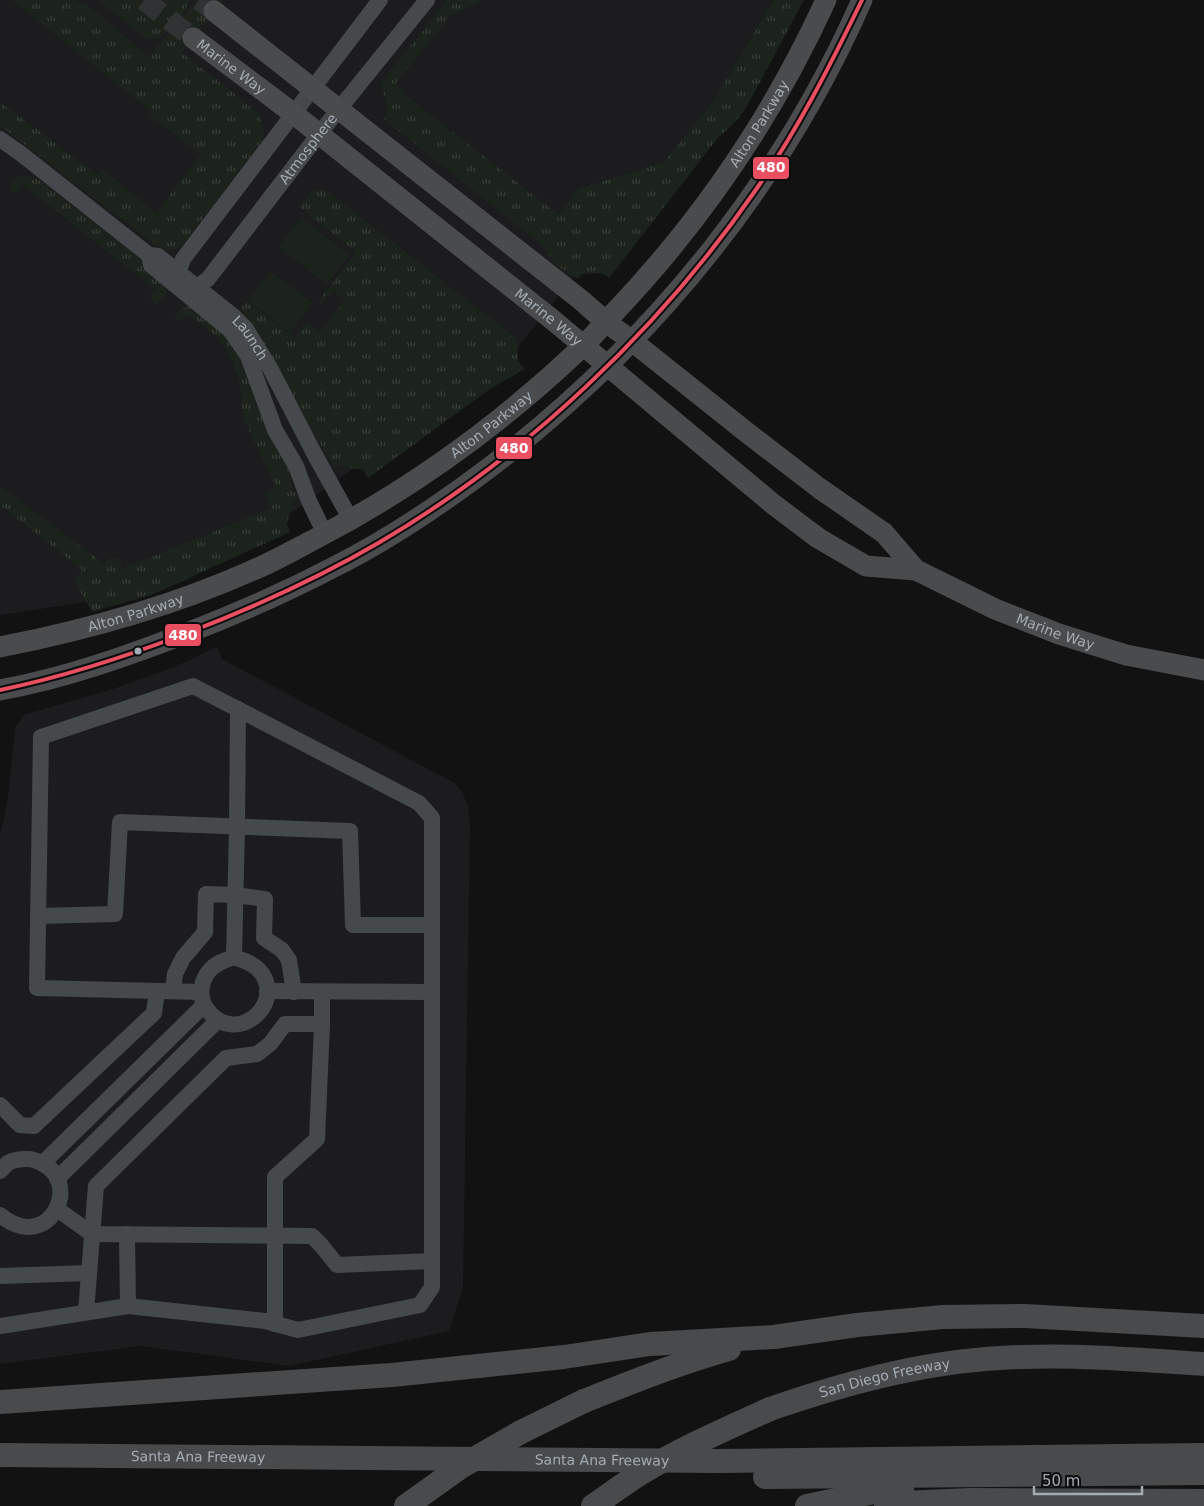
<svg xmlns="http://www.w3.org/2000/svg" width="1204" height="1506" font-family="'DejaVu Sans',sans-serif">
	<style>
		.built { fill: #1c1c1e }
		.grass { fill: url(#grass-tufts) }
		.pitch { fill: #1c221c }
		.lines { fill: none; stroke-linecap: round; stroke-linejoin: round }
		.major-tunnel { stroke: #2f3132; stroke-width: 21; stroke-dasharray: 21 11; stroke-linecap: butt }
		.minor { stroke: #46494b; stroke-width: 16 }
		.major { stroke: #494b4d; stroke-width: 21 }
		.highway { stroke: #484a4c; stroke-width: 24 }
		.highway-bridge { stroke: #484a4c; stroke-width: 24 }
		.bus-1-casing { stroke: #0c0d0e; stroke-width: 8 }
		.bus-1 { stroke: #e94f61; stroke-width: 4 }
		.bus-dot { fill: #a3abb3; stroke: #0c0d0e; stroke-width: 2 }
		.labels { text-anchor: middle; dominant-baseline: central; stroke-width: 4.5; stroke-linejoin: round; paint-order: stroke }
		.street-label { font-size: 14px; fill: #a3abb3; stroke: #0c0d0e }
		.line-badge { stroke: #0c0d0e; stroke-width: 2 }
		.badge-label { font-size: 14px; text-anchor: middle; font-weight: bold; fill: #fff }
	</style>
	<defs>
		<pattern id="grass-tufts" width="24" height="20" patternUnits="userSpaceOnUse" patternTransform="scale(1.25)"><rect width="24" height="20" fill="#1c221c"/><path d="M3 7l-1-3M5 7V3M7 7l1-3M15 17l-1-3M17 17v-4M19 17l1-3" fill="none" stroke="#3a3f3b"/></pattern>
	</defs>
	<rect width="100%" height="100%" fill="#121212"/>
	<path class="built" d="M 0,0 L 773,0 L 712,103 L 510,357 L 280,521 L 86,602 L 0,615 L 0,505 L 68,559 L 0,500 Z
		M 217,647 L 222,659 L 456,784 L 463,794 L 468,806 L 470,826 L 463,1287 L 449,1331 L 289,1366 L 141,1346 L 0,1364 L 0,836 L 8,797 L 15,728 L 24,715 L 116,688 L 172,668 Z"/>
	<path class="grass" d="M 12,0 L 74,0 L 90,7 L 149,57 L 197,0 L 223,0 L 182,53 L 230,90 L 260,115 L 264,131 L 262,141 L 182,246 C 173,251 168,251 159,248 L 6,130 L 0,127 L 0,102 L 98,175 L 103,170 L 156,213 L 201,154 L 149,115 L 152,112 Z
		M 98,0 L 190,0 L 183,14 L 159,40 L 146,38 L 129,25 Z
		M 447,0 L 483,0 L 451,15 L 396,83 L 405,95 L 559,215 L 578,189 L 664,162 L 712,103 L 773,0 L 804,0 L 746,108 L 738,119 L 717,139 L 609,278 L 602,273 L 582,274 L 578,279 L 555,264 L 541,244 L 384,119 C 390,108 385,96 380,85 Z
		M 21,175 L 31,176 L 39,180 L 162,275 C 168,288 170,295 156,304 L 149,296 L 155,289 L 23,185 L 16,193 L 9,189 C 10,182 15,178 21,175 Z
		M 313,190 L 326,190 L 517,339 L 518,361 L 525,369 L 490,389 L 368,478 L 363,470 L 339,465 L 334,468 L 253,326 L 240,310 L 246,301 L 295,338 L 307,322 L 320,332 L 345,300 L 333,291 L 322,305 L 318,302 L 356,252 L 299,207 Z
		M 194,305 L 244,353 L 289,469 L 293,490 L 301,498 L 293,501 L 287,524 L 290,532 L 154,594 L 92,612 L 74,581 L 82,570 L 0,505 L 0,486 L 104,564 L 110,558 L 119,559 L 122,569 L 271,508 L 265,494 L 276,487 L 244,420 L 238,375 L 226,349 L 215,336 L 202,325 L 187,315 L 180,321 L 176,320 L 175,317 L 180,309 Z"/>
	<path class="pitch" d="M 301,218 L 350,255 L 327,284 L 278,247 Z
		M 270,271 L 313,303 L 290,333 L 248,300 Z"/>
	<g class="lines">
		<path class="major-tunnel" d="M 144,0 L 193,38
			M 199,0 L 214,11"/>
		<g class="minor">
			<path id="s1" d="M 0,139 L 20,153 L 149,255 L 158,256 L 232,315 L 246,329 L 270,368 L 315,455 L 351,520"/>
			<path d="M 149,255 L 151,265 L 230,330 L 248,356 L 275,430 L 296,466 L 309,501 L 325,534"/>
			<path d="M 174,284 L 183,259 L 380,0"/>
			<path id="s2" d="M 187,294 L 208,279 L 319,134 L 427,0"/>
			<path d="M 38,916 L 115,914 L 120,822 L 350,831 L 353,925 L 432,925"/>
			<path d="M 234,957 L 237,827 L 238,709"/>
			<path d="M 234,957 C 242,960 251,962 258,969 C 290,1002 234,1050 206,1008 C 198,996 201,980 210,970 C 216,963 226,960 234,957 Z"/>
			<path d="M 173,991 L 175,974 L 183,958 L 205,932 L 206,894 L 235,895 L 265,899 L 264,938 L 282,950 L 289,960 L 294,992"/>
			<path d="M 267,991 L 432,992"/>
			<path d="M 0,1105 L 20,1125 L 34,1126 L 154,1013 L 157,991"/>
			<path d="M 43,1163 L 204,1005"/>
			<path d="M 0,1171 C 3,1169 5,1165 8,1163 C 14,1159 28,1158 34,1160 C 88,1176 50,1257 0,1215"/>
			<path d="M 57,1179 L 218,1020"/>
			<path d="M 57,1209 L 92,1234 L 312,1236 L 321,1245 L 337,1265 L 432,1261"/>
			<path d="M 127,1234 L 128,1306"/>
			<path d="M 0,1276 L 89,1273"/>
			<path d="M 86,1312 L 96,1186 L 226,1058 L 257,1054 L 270,1044 L 285,1024 L 322,1024"/>
			<path d="M 275,1324 L 275,1177 L 317,1139 L 322,1024 L 322,992"/>
			<path d="M 0,1326 L 128,1306 L 265,1321 L 298,1330 L 420,1305 L 432,1287 L 432,818 L 419,803 L 193,686 L 41,737 L 37,988 L 201,992"/>
		</g>
		<g class="major">
			<path id="s3" d="M 214,11 L 581,300 L 606,322 L 632,341 L 745,431 L 819,488 L 884,533 L 916,570 L 995,609 L 1059,634 L 1126,655 L 1204,670"/>
			<path id="s4" d="M 193,38 L 294,114 L 417,212 L 554,321 L 773,504 L 818,538 L 866,566 L 916,570"/>
			<path id="s5" d="M 0,647 C 87,630 170,607 251,571 C 273,562 294,550 315,539 C 413,488 502,423 581,348 C 592,338 601,326 611,316 C 700,223 773,116 826,0"/>
			<path d="M 0,690 C 66,678 130,655 192,631 C 241,612 288,591 334,567 C 396,536 453,496 507,454 C 661,332 783,179 862,0"/>
		</g>
		<g class="highway">
			<path d="M 584,1401 C 632,1382 679,1363 729,1349"/>
			<path d="M 0,1402 L 392,1375 L 564,1357 L 650,1344 L 774,1337 L 857,1325 L 943,1317 L 1025,1316 L 1204,1326"/>
			<path id="s6" d="M 770,1409 C 851,1381 935,1359 1022,1357 C 1083,1355 1143,1360 1204,1364"/>
			<path id="s7" d="M 0,1455 L 719,1461 L 1204,1455"/>
			<path d="M 765,1477 L 1204,1473"/>
			<path d="M 807,1506 L 879,1491 L 902,1489"/>
			<path d="M 886,1506 L 902,1503 L 970,1500 L 1204,1501"/>
		</g>
		<path class="highway-bridge" d="M 406,1506 L 462,1466 L 521,1432 L 584,1401
			M 593,1506 C 609,1495 625,1483 641,1473 C 682,1448 726,1429 770,1409"/>
		<defs>
			<path id="bus-1" d="M 0,690 C 62,677 122,658 182,635 C 250,609 317,579 380,542 C 526,456 659,330 755,191 C 797,131 830,66 862,0"/>
		</defs>
		<use href="#bus-1" class="bus-1-casing"/>
		<use href="#bus-1" class="bus-1"/>
	</g>
	<circle class="bus-dot" cx="138" cy="651" r="4.5"/>
	<g class="labels">
		<g class="street-label">
			<text stroke="none"><textPath href="#s4" startOffset="48">Marine Way</textPath></text>
			<text stroke="none"><textPath href="#s5" startOffset="950">Alton Parkway</textPath></text>
			<text stroke="none"><textPath href="#s2" startOffset="190">Atmosphere</textPath></text>
			<text stroke="none"><textPath href="#s4" startOffset="452">Marine Way</textPath></text>
			<text stroke="none"><textPath href="#s1" startOffset="322">Launch</textPath></text>
			<text stroke="none"><textPath href="#s5" startOffset="545">Alton Parkway</textPath></text>
			<text stroke="none"><textPath href="#s5" startOffset="140">Alton Parkway</textPath></text>
			<text stroke="none"><textPath href="#s3" startOffset="1051">Marine Way</textPath></text>
			<text stroke="none"><textPath href="#s6" startOffset="119">San Diego Freeway</textPath></text>
			<text stroke="none"><textPath href="#s7" startOffset="198">Santa Ana Freeway</textPath></text>
			<text stroke="none"><textPath href="#s7" startOffset="602">Santa Ana Freeway</textPath></text>
		</g>
	</g>
	<g class="line-badge">
		<rect x="752" y="156" width="38" height="24" rx="5" fill="#e94f61"/>
		<rect x="495" y="436" width="38" height="24" rx="5" fill="#e94f61"/>
		<rect x="164" y="623" width="38" height="24" rx="5" fill="#e94f61"/>
	</g>
	<g class="badge-label">
		<text x="771" y="172">480</text>
		<text x="514" y="453">480</text>
		<text x="183" y="640">480</text>
	</g>
	<path d="M1034 1486v8h108v-8" fill="none" stroke="#a3abb3" stroke-width="2.5"/>
	<text x="1042" y="1486" font-size="15" fill="#a3abb3" stroke="#0c0d0e" stroke-width="4" paint-order="stroke">50 m</text>
</svg>
